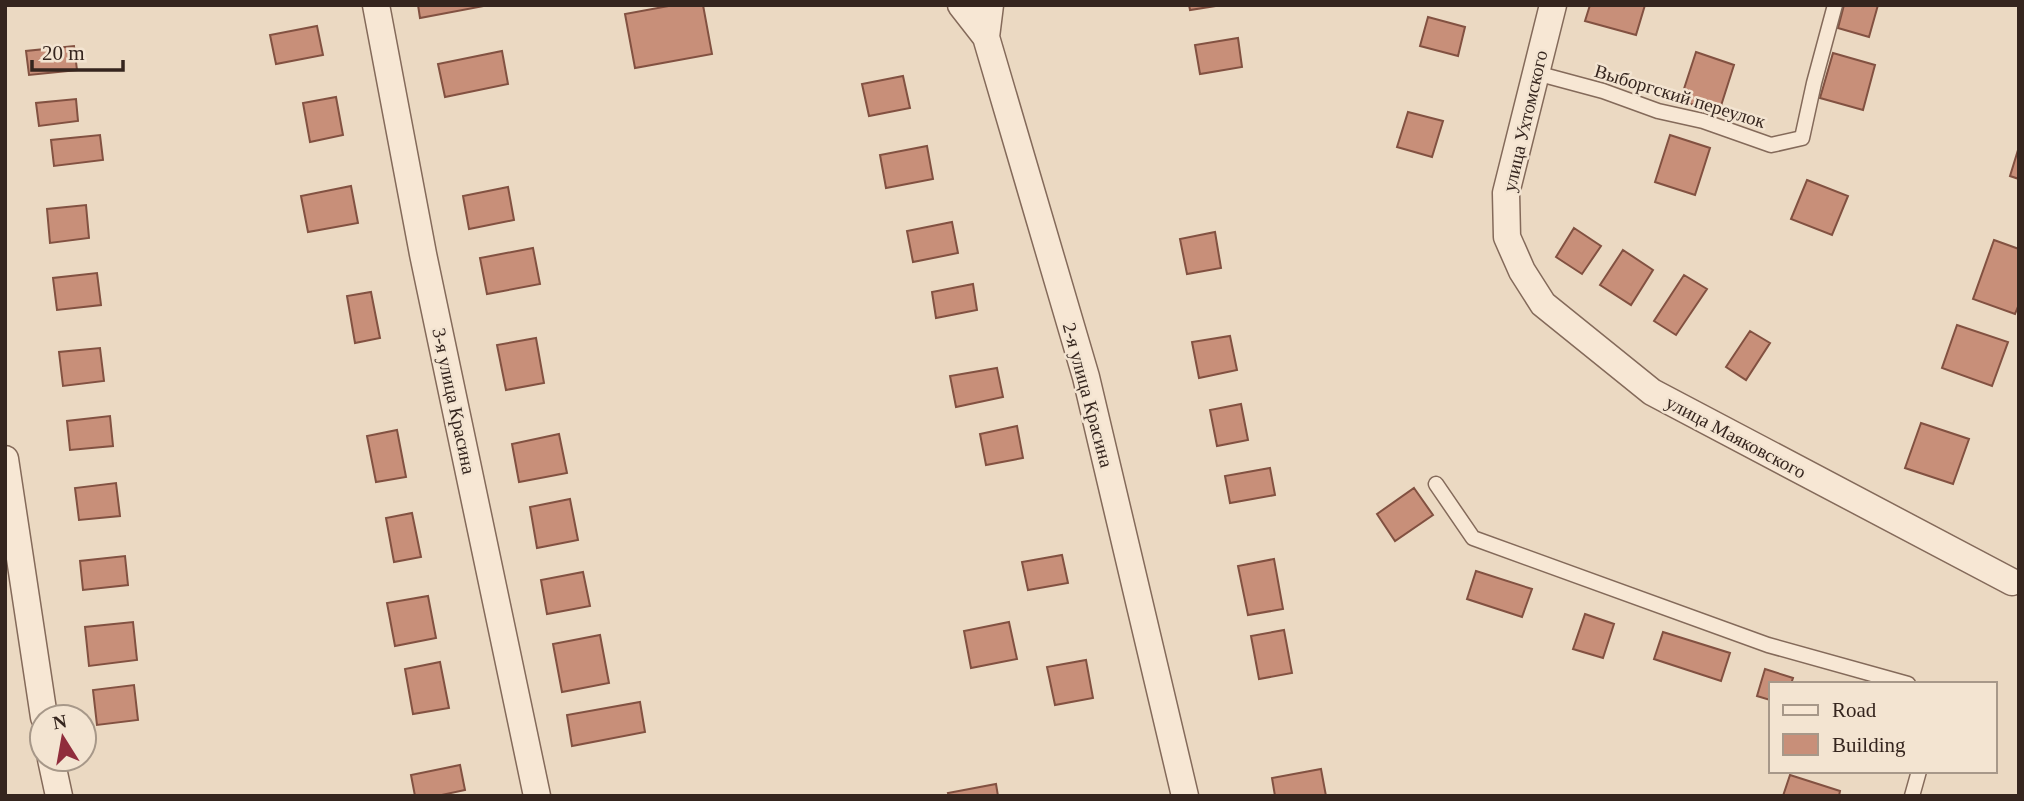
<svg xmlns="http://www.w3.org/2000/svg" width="2024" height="801" font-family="'Times New Roman',serif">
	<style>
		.building { fill: #c88f79; stroke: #825141; stroke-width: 2 }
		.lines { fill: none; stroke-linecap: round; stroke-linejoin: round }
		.service-casing { stroke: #846a5a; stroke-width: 17 }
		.minor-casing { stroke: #846a5a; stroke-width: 29 }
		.service { stroke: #f7e7d4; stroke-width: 14 }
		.minor { stroke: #f7e7d4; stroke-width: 26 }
		.labels { text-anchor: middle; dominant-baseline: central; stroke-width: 5; stroke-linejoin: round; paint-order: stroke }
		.street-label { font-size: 19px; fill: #35251e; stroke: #f3e4d1 }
	</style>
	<rect width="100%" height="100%" fill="#ebd9c2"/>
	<path class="building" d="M 418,5 L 484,5 L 484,6 L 420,18 Z
		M 674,5 L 703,5 L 712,54 L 635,68 L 625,14 Z
		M 1189,5 L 1222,5 L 1190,10 Z
		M 1590,5 L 1645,5 L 1636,35 L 1585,21 Z
		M 1844,5 L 1878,5 L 1869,37 L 1838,28 Z
		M 1428,17 L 1465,27 L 1458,56 L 1420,46 Z
		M 317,26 L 323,55 L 276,64 L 270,35 Z
		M 1238,38 L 1242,67 L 1200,74 L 1195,45 Z
		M 74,46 L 77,70 L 29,75 L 26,51 Z
		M 502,51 L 508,84 L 445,97 L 438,64 Z
		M 1696,52 L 1734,65 L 1719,112 L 1680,101 Z
		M 1833,53 L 1875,65 L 1863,110 L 1820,98 Z
		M 903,76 L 910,108 L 869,116 L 862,84 Z
		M 336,97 L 343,135 L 310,142 L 303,103 Z
		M 76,99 L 78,121 L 39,126 L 36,103 Z
		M 1408,112 L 1443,121 L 1432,157 L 1397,147 Z
		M 100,135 L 103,160 L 54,166 L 51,140 Z
		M 1670,135 L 1710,148 L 1695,195 L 1655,182 Z
		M 927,146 L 933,179 L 886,188 L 880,155 Z
		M 2018,150 L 2019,150 L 2019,179 L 2010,176 Z
		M 1807,180 L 1848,196 L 1832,235 L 1791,219 Z
		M 351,186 L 358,223 L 308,232 L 301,196 Z
		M 508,187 L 514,220 L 469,229 L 463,196 Z
		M 86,205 L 89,238 L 50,243 L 47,209 Z
		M 952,222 L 958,253 L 913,262 L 907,231 Z
		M 1574,228 L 1601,246 L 1582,274 L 1556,257 Z
		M 1215,232 L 1221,268 L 1187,274 L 1180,239 Z
		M 1994,240 L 2019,249 L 2019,304 L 2015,314 L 1973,299 Z
		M 533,248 L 540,284 L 487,294 L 480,258 Z
		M 1623,250 L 1653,270 L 1631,305 L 1600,285 Z
		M 97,273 L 101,305 L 57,310 L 53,278 Z
		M 1684,275 L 1707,289 L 1676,335 L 1654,321 Z
		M 973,284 L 977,310 L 936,318 L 932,292 Z
		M 371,292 L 380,338 L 355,343 L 347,296 Z
		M 1957,325 L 2008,342 L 1992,386 L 1942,368 Z
		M 1750,331 L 1770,343 L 1746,380 L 1726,367 Z
		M 1230,336 L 1237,370 L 1199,378 L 1192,342 Z
		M 536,338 L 544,383 L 506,390 L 497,345 Z
		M 100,348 L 104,381 L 63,386 L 59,352 Z
		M 997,368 L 1003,397 L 956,407 L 950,376 Z
		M 1241,404 L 1248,440 L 1217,446 L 1210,410 Z
		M 110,416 L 113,446 L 70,450 L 67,421 Z
		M 1921,423 L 1969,439 L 1953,484 L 1905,468 Z
		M 1017,426 L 1023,458 L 986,465 L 980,434 Z
		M 397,430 L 406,477 L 376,482 L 367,436 Z
		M 559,434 L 567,473 L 519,482 L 512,444 Z
		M 1270,468 L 1275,495 L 1230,503 L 1225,476 Z
		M 116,483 L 120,516 L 79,520 L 75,488 Z
		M 1414,488 L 1433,515 L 1395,541 L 1377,514 Z
		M 570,499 L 578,540 L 537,548 L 530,507 Z
		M 412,513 L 421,557 L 394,562 L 386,518 Z
		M 1062,555 L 1068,583 L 1028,590 L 1022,562 Z
		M 125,556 L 128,585 L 83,590 L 80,561 Z
		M 1274,559 L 1283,609 L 1248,615 L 1238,566 Z
		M 1476,571 L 1532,589 L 1522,617 L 1467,599 Z
		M 583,572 L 590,606 L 547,614 L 541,580 Z
		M 428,596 L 436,638 L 395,646 L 387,603 Z
		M 1585,614 L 1614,624 L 1603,658 L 1573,649 Z
		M 133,622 L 137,660 L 89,666 L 85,627 Z
		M 1009,622 L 1017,659 L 971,668 L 964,631 Z
		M 1284,630 L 1292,673 L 1259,679 L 1251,636 Z
		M 1663,632 L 1730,653 L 1721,681 L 1654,659 Z
		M 600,635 L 609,683 L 562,692 L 553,644 Z
		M 1086,660 L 1093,698 L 1055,705 L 1047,667 Z
		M 440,662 L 449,708 L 413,714 L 405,669 Z
		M 1765,669 L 1793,678 L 1791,684 L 1770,684 L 1770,700 L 1757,696 Z
		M 134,685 L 138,720 L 97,725 L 93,690 Z
		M 640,702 L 645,732 L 572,746 L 567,715 Z
		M 460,765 L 465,790 L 437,796 L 415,796 L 411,775 Z
		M 1321,769 L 1326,796 L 1275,796 L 1272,778 Z
		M 1790,775 L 1840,791 L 1839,796 L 1783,796 Z
		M 996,784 L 998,796 L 949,796 L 948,793 Z"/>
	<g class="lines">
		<defs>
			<path id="service" d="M 1536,73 L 1603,91 L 1658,111 L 1703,121 L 1771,145 L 1802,138 L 1814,83 L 1835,5
				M 1436,484 L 1473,538 L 1768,645 L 1908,684
				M 1912,796 L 1919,771"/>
			<path id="minor" d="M 376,5 L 423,254 L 537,796
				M 961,5 L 986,37 L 1086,377 L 1185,796
				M 1553,5 L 1506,193 L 1507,237 L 1522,271 L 1543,304 L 1652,392 L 2012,582
				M 986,37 L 990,5
				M 5,459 L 44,717
				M 51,759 L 59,796"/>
		</defs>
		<use href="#service" class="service-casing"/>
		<use href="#minor" class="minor-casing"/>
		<use href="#service" class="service"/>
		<use href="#minor" class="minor"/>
	</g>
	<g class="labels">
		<g class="street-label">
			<text transform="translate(1680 96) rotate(17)">Выборгский переулок</text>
			<text transform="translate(1525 121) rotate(-77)">улица Ухтомского</text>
			<text transform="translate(1088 395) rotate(75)">2-я улица Красина</text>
			<text transform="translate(454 401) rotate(78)">3-я улица Красина</text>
			<text transform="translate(1736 437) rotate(28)">улица Маяковского</text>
		</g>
	</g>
	<rect width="2024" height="801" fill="none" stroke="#35251e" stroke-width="14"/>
	<rect x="1769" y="682" width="228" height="91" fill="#f3e4d1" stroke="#a79889" stroke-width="2"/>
	<rect x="1783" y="705" width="35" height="10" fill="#f7e7d4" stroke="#a79889" stroke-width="2"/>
	<text x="1832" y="717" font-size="21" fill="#35251e">Road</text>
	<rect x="1783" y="734" width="35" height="21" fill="#c88f79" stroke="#a79889" stroke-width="2"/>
	<text x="1832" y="752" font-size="21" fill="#35251e">Building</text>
	<g transform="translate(63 738) rotate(349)"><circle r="33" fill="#f3e4d1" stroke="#a79889" stroke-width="2"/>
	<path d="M0-5L12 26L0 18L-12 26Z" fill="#902d3c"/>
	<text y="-10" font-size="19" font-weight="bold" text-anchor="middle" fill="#35251e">N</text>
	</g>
	<path d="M32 60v10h91v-10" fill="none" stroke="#35251e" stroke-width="3.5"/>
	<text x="42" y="60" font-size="21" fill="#35251e" stroke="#f3e4d1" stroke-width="5" paint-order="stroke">20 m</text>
</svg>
